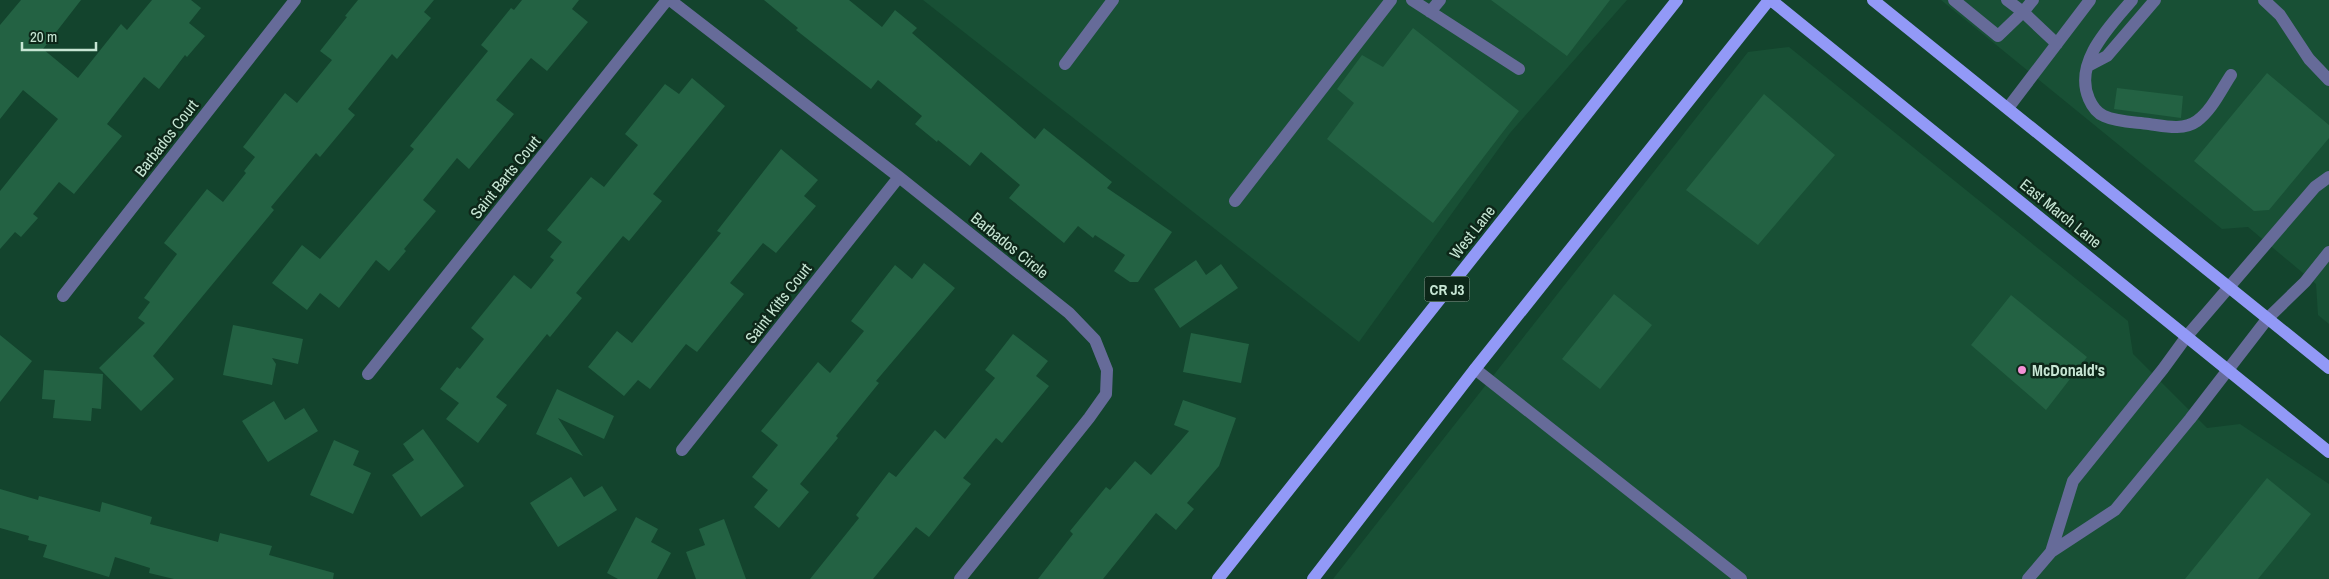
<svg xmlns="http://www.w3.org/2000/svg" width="2329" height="579" font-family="'Archivo Narrow',sans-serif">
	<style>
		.built { fill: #185035 }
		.building { fill: #236243 }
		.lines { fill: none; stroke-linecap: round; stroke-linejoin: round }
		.minor { stroke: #666b99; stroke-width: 12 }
		.major { stroke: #9299f7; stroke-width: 12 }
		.poi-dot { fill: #f391d6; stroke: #0d2719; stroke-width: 2 }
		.labels { text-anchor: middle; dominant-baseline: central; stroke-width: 5; stroke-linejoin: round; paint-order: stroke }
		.shield { fill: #0d2719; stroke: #8fad9c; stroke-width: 1 }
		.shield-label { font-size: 15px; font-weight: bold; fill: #c7e6d4 }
		.street-label { font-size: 16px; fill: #c7e6d4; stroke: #0d2719 }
		.poi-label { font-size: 16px; font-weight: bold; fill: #c7e6d4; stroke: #0d2719; text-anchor: start }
	</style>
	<rect width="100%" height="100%" fill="#13442d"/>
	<path class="built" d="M 923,0 L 1627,0 L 1510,133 L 1359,342 Z
		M 1941,0 L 2329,0 L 2329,324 L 2318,315 L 2316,284 L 2248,227 L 2222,229 Z
		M 1789,47 L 2128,321 L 2133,354 L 2207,428 L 2240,424 L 2329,484 L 2329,579 L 1333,579 L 1748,52 Z"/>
	<path class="building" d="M 21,0 L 81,0 L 43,49 L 78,78 L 121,24 L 127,30 L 152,0 L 191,0 L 201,8 L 189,23 L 205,36 L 187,57 L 185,55 L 159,89 L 144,77 L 107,124 L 122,136 L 74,194 L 59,182 L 33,214 L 38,218 L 21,237 L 15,232 L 0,249 L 0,191 L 58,119 L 23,90 L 0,119 L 0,25 Z
		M 358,0 L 434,0 L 424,12 L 431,18 L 397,59 L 392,54 L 348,109 L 355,115 L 320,157 L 316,153 L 271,207 L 274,210 L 153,356 L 174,379 L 141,411 L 99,368 L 145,323 L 138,318 L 150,302 L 144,298 L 177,254 L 164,243 L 207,189 L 223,202 L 246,173 L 244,171 L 255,157 L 243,147 L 285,93 L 297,103 L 332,60 L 320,51 L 347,17 L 345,16 Z
		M 522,0 L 579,0 L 572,9 L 588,22 L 547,71 L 531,58 L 496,100 L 514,114 L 469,169 L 457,158 L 423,200 L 436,211 L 404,249 L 406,251 L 389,271 L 376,260 L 339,308 L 320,293 L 307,310 L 272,283 L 302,245 L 320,259 L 414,149 L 410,146 L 488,51 L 481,45 L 511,8 L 514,10 Z
		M 764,0 L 849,0 L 882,27 L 895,10 L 917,28 L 912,33 L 1035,139 L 1044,128 L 1112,182 L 1107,188 L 1172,232 L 1138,282 L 1130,282 L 1114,271 L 1125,255 L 1095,235 L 1093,238 L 1078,226 L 1064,243 L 1009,198 L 1020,185 L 981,152 L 970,166 L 938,140 L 937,142 L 915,124 L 922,116 L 878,80 L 871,89 L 796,30 L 798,28 Z
		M 1491,0 L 1610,0 L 1567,56 Z
		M 1413,28 L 1519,111 L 1433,223 L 1327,139 L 1354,103 L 1337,89 L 1362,55 L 1383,67 Z
		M 2267,73 L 2329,125 L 2329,138 L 2269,210 L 2254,211 L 2194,161 Z
		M 692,78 L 725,106 L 653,194 L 662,201 L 629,241 L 623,236 L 576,293 L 582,298 L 550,337 L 547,334 L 496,397 L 507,405 L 478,443 L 446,419 L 459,403 L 440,389 L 457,367 L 460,369 L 484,339 L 471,328 L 514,275 L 531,289 L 554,260 L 550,257 L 562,242 L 547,230 L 591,177 L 604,187 L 638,145 L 625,134 L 665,84 L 679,94 Z
		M 2117,88 L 2183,96 L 2181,118 L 2114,109 Z
		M 1764,94 L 1835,155 L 1758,245 L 1686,190 Z
		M 781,149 L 818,180 L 804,196 L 816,206 L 776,253 L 763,243 L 730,283 L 744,294 L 697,352 L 686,344 L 650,389 L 638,380 L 624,396 L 588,367 L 617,331 L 632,343 L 721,233 L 717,231 Z
		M 1196,260 L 1206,275 L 1221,264 L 1238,288 L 1180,328 L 1154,289 Z
		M 924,263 L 955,288 L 876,381 L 879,383 L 836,436 L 838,438 L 800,484 L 809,492 L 779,528 L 754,507 L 768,490 L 752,477 L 778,445 L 761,431 L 818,362 L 830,373 L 864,331 L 851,321 L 895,265 L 912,279 Z
		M 1614,294 L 1652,325 L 1600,389 L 1562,359 Z
		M 2011,295 L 2087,357 L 2046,410 L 1971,345 Z
		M 233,325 L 303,339 L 298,364 L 272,358 L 276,364 L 272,385 L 223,375 Z
		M 1191,333 L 1249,344 L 1241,383 L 1183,372 Z
		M 1013,334 L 1048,361 L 1036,376 L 1049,386 L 1002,443 L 996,438 L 963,478 L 971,484 L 929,537 L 916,527 L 873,579 L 810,579 L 859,518 L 856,515 L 889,472 L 896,477 L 935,430 L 945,439 L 995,378 L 985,370 Z
		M 0,335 L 32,361 L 0,402 Z
		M 44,370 L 103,374 L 101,409 L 92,408 L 91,421 L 53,418 L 55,400 L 42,399 Z
		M 557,389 L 614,416 L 604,439 L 558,418 L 583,456 L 536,434 Z
		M 1183,400 L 1236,418 L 1219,466 L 1187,503 L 1194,509 L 1176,530 L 1156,513 L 1103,579 L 1038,579 L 1073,534 L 1070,531 L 1106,487 L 1110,490 L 1135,461 L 1151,475 L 1189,431 L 1174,425 Z
		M 274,401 L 285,420 L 304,408 L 318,431 L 268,462 L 242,421 Z
		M 423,429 L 464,486 L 421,517 L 392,475 L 414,460 L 403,444 Z
		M 334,440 L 359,451 L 353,465 L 371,473 L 353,514 L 310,495 Z
		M 571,477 L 584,497 L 602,486 L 617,510 L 558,547 L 530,503 Z
		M 2267,478 L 2311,514 L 2258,579 L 2185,579 Z
		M 0,489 L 38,500 L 39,496 L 100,512 L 102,502 L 152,517 L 150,524 L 218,542 L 220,533 L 272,546 L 269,555 L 334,573 L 333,579 L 174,579 L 149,573 L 150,568 L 115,557 L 109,577 L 43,557 L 47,545 L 28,540 L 29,536 L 0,528 Z
		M 636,517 L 658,529 L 651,542 L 671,553 L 657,579 L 618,579 L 607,573 Z
		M 724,519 L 746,579 L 696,579 L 686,552 L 705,545 L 699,529 Z"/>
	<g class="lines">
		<path class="minor" d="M 670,0 L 899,177 L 1069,313 L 1095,340 L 1107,370 L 1106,394 L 1089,418 L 960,579
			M 1412,0 L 1519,69
			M 1954,0 L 1998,36 L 2023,12 L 2007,0
			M 2033,0 L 2023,12 L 2057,44
			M 2132,0 C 2110,26 2073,62 2089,99 C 2092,106 2097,113 2104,116 C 2117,122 2134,122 2149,124 C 2164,126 2183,131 2197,121 C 2212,110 2221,90 2231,75
			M 2264,0 L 2280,15 L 2309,59 L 2329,80
			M 1430,12 L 1440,0
			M 1065,64 L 1113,0
			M 2088,66 L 2107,56 L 2155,0
			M 2008,108 L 2090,0
			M 1235,201 L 1391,0
			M 63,296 L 295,0
			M 1475,369 L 1741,579
			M 368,374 L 667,0
			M 682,450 L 899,177
			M 2051,552 L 2073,481 L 2163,369 L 2187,336 L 2315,187 L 2329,177
			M 2028,579 L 2051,552 L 2115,510 L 2190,419 L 2268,318 L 2305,282 L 2329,252"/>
		<path class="major" d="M 1771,0 L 2329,452
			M 1873,0 L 2329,368
			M 1218,579 L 1677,0
			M 1313,579 L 1475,369 L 1769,0"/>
	</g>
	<circle class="poi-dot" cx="2022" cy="370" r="5"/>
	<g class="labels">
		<rect class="shield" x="1424.5" y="276.5" width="45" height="25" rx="4"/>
		<g class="shield-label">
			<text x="1447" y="289">CR J3</text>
		</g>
		<g class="street-label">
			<text transform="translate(166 138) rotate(-52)">Barbados Court</text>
			<text transform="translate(505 177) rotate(-51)">Saint Barts Court</text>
			<text transform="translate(2061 213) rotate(39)">East March Lane</text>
			<text transform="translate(1472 232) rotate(-52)">West Lane</text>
			<text transform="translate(1010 245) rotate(39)">Barbados Circle</text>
			<text transform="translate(778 303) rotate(-52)">Saint Kitts Court</text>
		</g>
		<g class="poi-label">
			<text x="2032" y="370">McDonald's</text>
		</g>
	</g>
	<path d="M22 42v8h74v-8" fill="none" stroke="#c7e6d4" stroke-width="2.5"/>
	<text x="30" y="42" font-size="15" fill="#c7e6d4" stroke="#0d2719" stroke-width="4" paint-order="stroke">20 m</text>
</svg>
